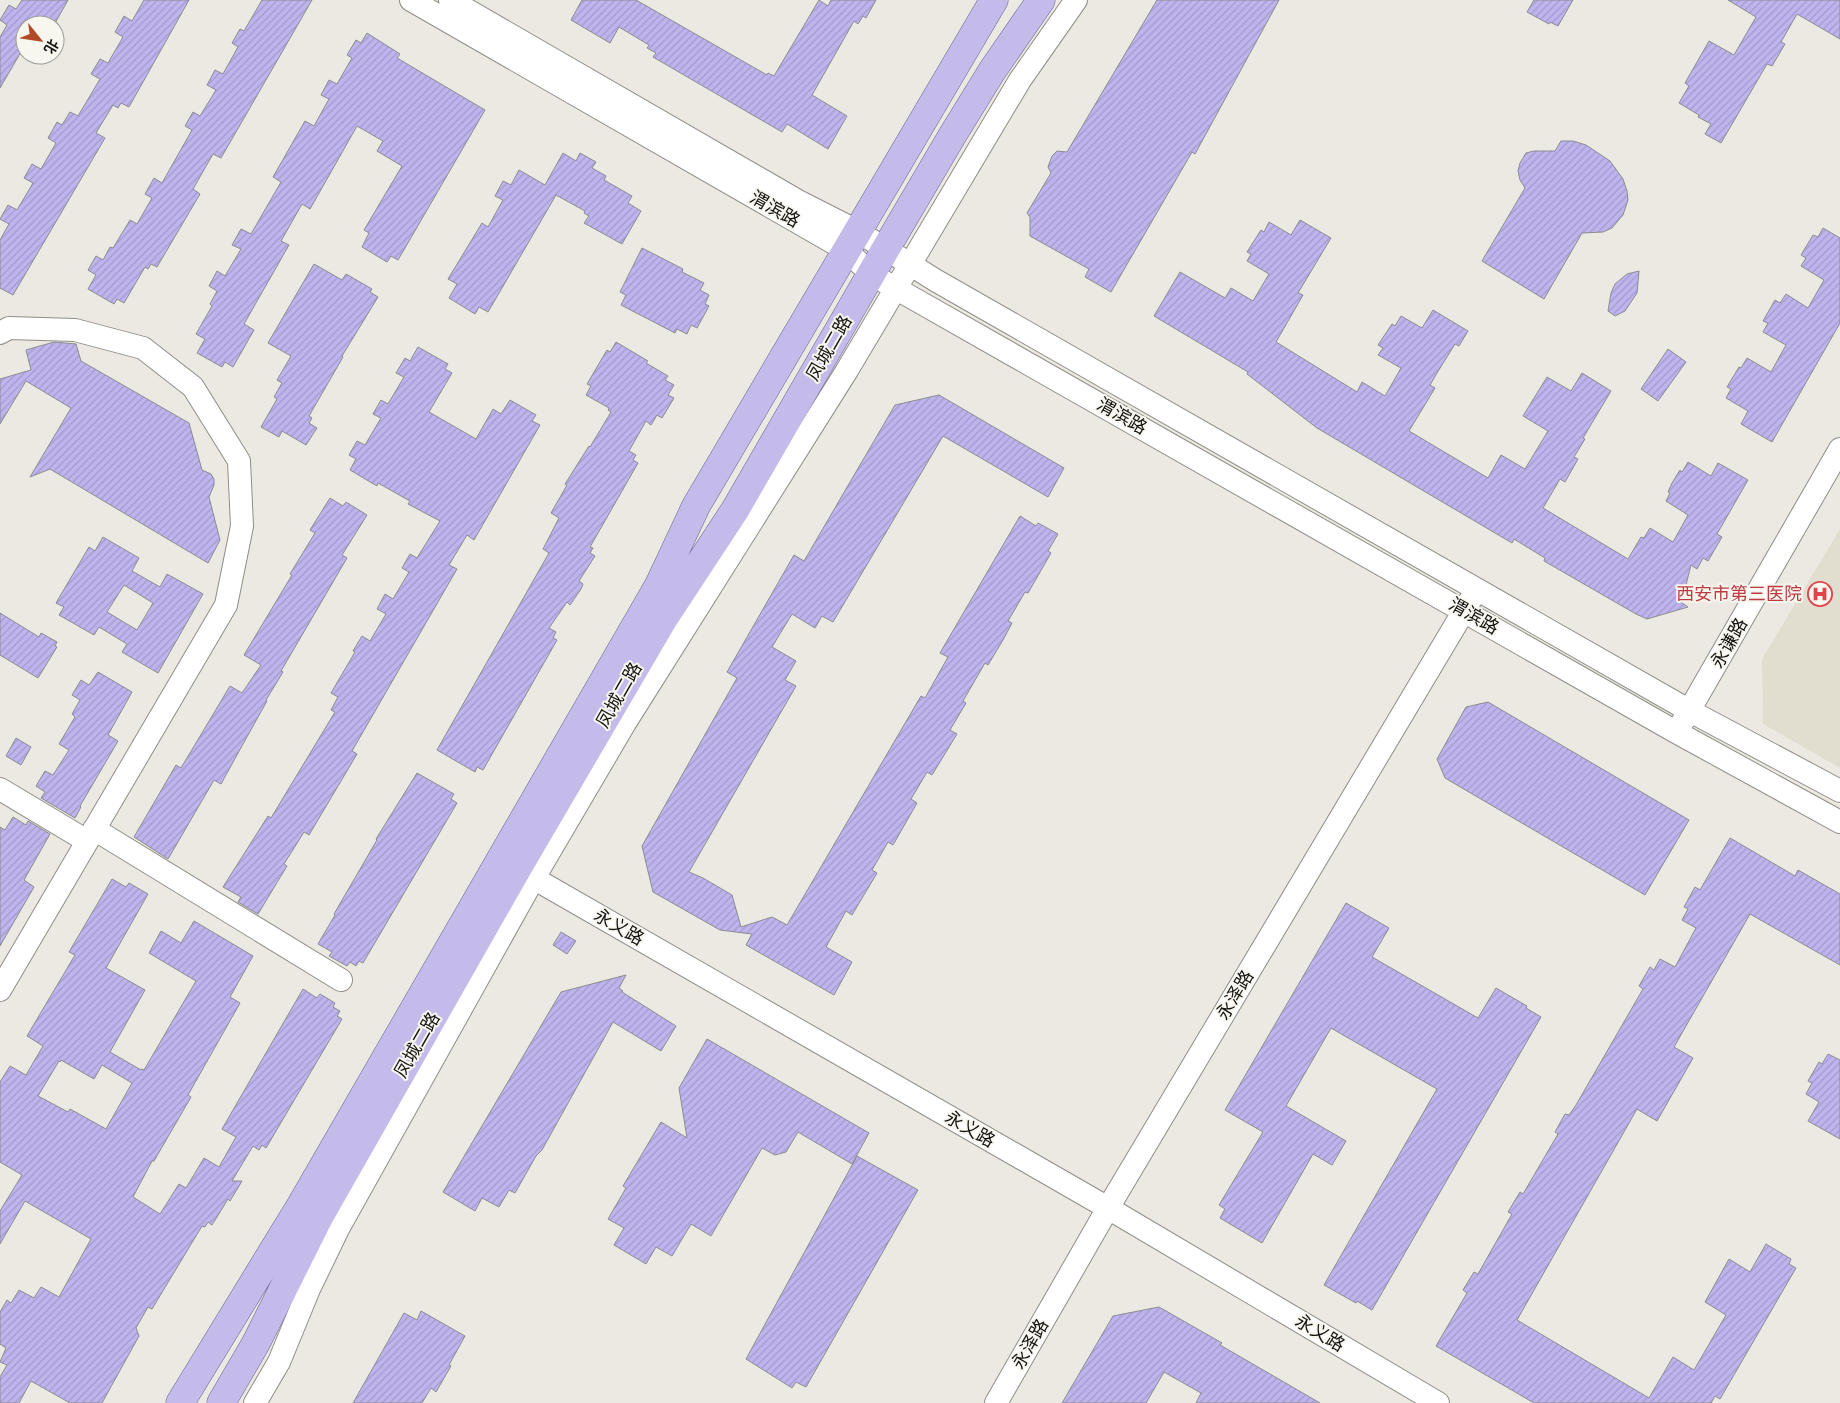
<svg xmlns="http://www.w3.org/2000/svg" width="1840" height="1403" font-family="Karla,'Noto Sans SC',sans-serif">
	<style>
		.built { fill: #e1ded0 }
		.building { fill: url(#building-hatch); stroke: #8c8b91; fill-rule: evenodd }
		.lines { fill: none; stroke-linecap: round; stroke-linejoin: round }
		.minor-casing { stroke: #8f8e87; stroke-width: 24 }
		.major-casing { stroke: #6c6295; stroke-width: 29 }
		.minor { stroke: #fff; stroke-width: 22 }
		.major { stroke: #c4bbea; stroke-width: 28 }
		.labels { text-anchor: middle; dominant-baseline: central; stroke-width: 4; stroke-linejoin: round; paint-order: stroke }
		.street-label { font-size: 18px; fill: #141311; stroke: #f8f7ef }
		.health-label { font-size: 18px; fill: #be3a42; stroke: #f8f7ef; text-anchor: end }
	</style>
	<defs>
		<pattern id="building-hatch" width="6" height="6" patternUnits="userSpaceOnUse" patternTransform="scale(1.25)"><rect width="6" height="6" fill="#bfb4ee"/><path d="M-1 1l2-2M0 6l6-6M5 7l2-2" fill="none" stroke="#a39acb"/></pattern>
	</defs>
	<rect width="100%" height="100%" fill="#ebe9e2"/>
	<path class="built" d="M 1840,529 L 1840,768 L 1763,724 L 1762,659 Z"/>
	<path class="building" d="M 22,0 L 68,0 L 54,25 L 25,25 L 25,45 L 0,88 L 0,37 L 7,25 L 0,20 L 9,5 L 16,9 Z
		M 144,0 L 189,0 L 129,107 L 121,103 L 118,108 L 113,105 L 96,133 L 105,138 L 13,295 L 0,288 L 0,240 L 9,224 L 0,219 L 8,205 L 17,210 L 33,183 L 24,178 L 32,164 L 41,169 L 56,143 L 48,138 L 57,122 L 62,125 L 70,112 L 78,116 L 100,79 L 91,74 L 100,59 L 108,63 L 123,37 L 115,32 L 124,16 L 132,21 Z
		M 262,0 L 312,0 L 221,158 L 213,154 L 193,189 L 200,194 L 157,267 L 151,264 L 148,269 L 145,267 L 124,303 L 117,299 L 114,304 L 88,289 L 96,275 L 88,270 L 96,256 L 103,260 L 110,247 L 113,248 L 130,220 L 137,224 L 152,198 L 145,194 L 154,178 L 162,183 L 192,130 L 185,126 L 193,112 L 200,116 L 216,90 L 207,85 L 215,70 L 223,74 L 238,47 L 232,43 L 240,29 L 244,31 Z
		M 582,0 L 636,0 L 767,75 L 768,73 L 774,76 L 819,0 L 828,6 L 831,0 L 876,0 L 866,18 L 863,16 L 858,24 L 854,21 L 812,95 L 847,116 L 828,149 L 787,124 L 782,132 L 653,57 L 656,53 L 647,48 L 649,45 L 619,27 L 610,43 L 571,20 Z
		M 1157,0 L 1279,0 L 1195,154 L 1192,152 L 1111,292 L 1085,277 L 1089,269 L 1030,236 L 1030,217 L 1027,213 L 1051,173 L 1048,167 L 1052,156 L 1057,151 L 1067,152 Z
		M 1534,0 L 1573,0 L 1558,26 L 1550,22 L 1549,24 L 1527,12 Z
		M 1728,0 L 1840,0 L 1840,39 L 1797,14 L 1781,42 L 1785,44 L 1772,66 L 1767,64 L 1721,143 L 1705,134 L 1711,124 L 1698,117 L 1699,115 L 1679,103 L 1689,86 L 1685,83 L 1709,41 L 1734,55 L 1756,17 Z
		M 367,33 L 400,54 L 397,58 L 485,110 L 398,260 L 391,256 L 387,262 L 362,247 L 369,233 L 364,230 L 402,166 L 377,151 L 383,141 L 357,126 L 310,209 L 302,204 L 281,241 L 289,245 L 244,324 L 254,330 L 233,367 L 225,362 L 222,367 L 197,353 L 205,339 L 196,334 L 212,306 L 210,304 L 217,291 L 209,286 L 217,271 L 225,276 L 241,249 L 232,245 L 241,229 L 251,234 L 281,182 L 273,177 L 305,121 L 314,126 L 329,99 L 321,95 L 329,80 L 337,84 L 352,58 L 347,55 L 356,40 L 361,43 Z
		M 1561,141 L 1573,141 L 1586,145 L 1610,161 L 1623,179 L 1627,191 L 1628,200 L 1623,215 L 1612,228 L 1603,232 L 1582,233 L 1544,299 L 1482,261 L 1525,188 L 1520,180 L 1518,171 L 1520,163 L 1526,153 L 1534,151 L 1555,151 Z
		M 563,153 L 576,161 L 580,153 L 596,162 L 592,168 L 606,176 L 604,180 L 632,196 L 628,203 L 641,211 L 622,244 L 584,223 L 589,216 L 584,213 L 585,211 L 556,195 L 488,312 L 479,307 L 475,314 L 449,298 L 457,284 L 448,279 L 482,223 L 488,227 L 503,200 L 495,196 L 503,181 L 511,185 L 519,170 L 545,185 Z
		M 1300,220 L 1331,238 L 1298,293 L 1303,295 L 1276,342 L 1357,392 L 1362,382 L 1385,396 L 1401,368 L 1378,355 L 1383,348 L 1378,345 L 1392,324 L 1395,326 L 1401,316 L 1422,328 L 1433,310 L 1468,331 L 1459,346 L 1455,344 L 1437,373 L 1430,385 L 1435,388 L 1409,431 L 1488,478 L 1501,455 L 1525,469 L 1548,431 L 1523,416 L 1547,377 L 1571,391 L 1582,373 L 1611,391 L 1583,438 L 1585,439 L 1574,457 L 1578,459 L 1565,482 L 1560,479 L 1543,508 L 1628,559 L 1641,537 L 1644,538 L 1650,528 L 1673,542 L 1688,515 L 1666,501 L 1670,493 L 1668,492 L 1672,483 L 1680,470 L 1682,472 L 1688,462 L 1711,476 L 1718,463 L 1748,480 L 1717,534 L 1722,537 L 1708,561 L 1703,558 L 1697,569 L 1691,565 L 1685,589 L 1679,601 L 1688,607 L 1647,619 L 1636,614 L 1544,561 L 1545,558 L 1514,539 L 1512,543 L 1317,428 L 1247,374 L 1248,372 L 1154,316 L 1180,272 L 1225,298 L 1231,288 L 1253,301 L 1269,274 L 1247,261 L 1251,254 L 1247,252 L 1261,230 L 1264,232 L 1269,222 L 1291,235 Z
		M 1823,228 L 1840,238 L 1840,323 L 1772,442 L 1741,424 L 1748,411 L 1726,398 L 1731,389 L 1727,387 L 1739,367 L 1741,368 L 1747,358 L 1771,372 L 1786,345 L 1763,332 L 1768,323 L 1763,321 L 1775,300 L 1780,303 L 1786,294 L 1808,308 L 1824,280 L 1801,266 L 1806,258 L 1801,255 L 1813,235 L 1818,237 Z
		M 642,248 L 683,269 L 682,272 L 704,283 L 700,290 L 709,295 L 705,304 L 709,306 L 697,328 L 691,325 L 687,334 L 677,329 L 675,333 L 621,305 L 626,295 L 620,292 Z
		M 314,264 L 342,280 L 346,274 L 372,289 L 370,292 L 378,297 L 342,356 L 343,357 L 309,416 L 312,418 L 309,423 L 317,428 L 306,445 L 282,431 L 279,437 L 261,427 L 277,399 L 274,397 L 282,383 L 277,380 L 291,356 L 268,343 Z
		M 1639,271 L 1637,293 L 1625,311 L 1615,316 L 1608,311 L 1611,293 L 1615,284 L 1627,274 Z
		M 54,342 L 76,344 L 81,361 L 189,423 L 202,470 L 211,474 L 214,479 L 214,485 L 209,497 L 220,540 L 208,563 L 50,469 L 30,477 L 71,408 L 26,381 L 0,424 L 0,379 L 31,370 L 26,350 Z
		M 616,342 L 648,361 L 646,363 L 668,376 L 665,380 L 674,385 L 668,395 L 674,398 L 662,418 L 657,415 L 651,425 L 646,421 L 629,451 L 636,455 L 633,460 L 638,463 L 590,547 L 593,548 L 590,553 L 595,556 L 579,581 L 583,584 L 581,589 L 570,605 L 567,602 L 549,628 L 556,632 L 553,638 L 557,640 L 483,770 L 477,767 L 475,772 L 437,750 L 549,553 L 543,549 L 559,518 L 551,513 L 567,485 L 565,484 L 589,446 L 590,447 L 611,412 L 608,410 L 609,408 L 586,395 L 591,386 L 587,384 L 607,350 L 610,352 Z
		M 418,347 L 448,364 L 445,369 L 452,373 L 429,412 L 476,439 L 493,409 L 501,414 L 510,400 L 536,415 L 532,421 L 540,425 L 474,540 L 467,535 L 449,565 L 457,569 L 352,751 L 357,754 L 309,835 L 304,832 L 284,864 L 287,866 L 258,914 L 238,902 L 241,897 L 223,887 L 268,816 L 271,818 L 335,712 L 331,710 L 338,697 L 331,693 L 355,652 L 353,651 L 362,636 L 370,641 L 386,614 L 377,609 L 385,594 L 393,599 L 409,572 L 402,568 L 410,554 L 417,558 L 440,521 L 408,504 L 410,501 L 378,483 L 377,486 L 350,470 L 356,459 L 349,455 L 357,441 L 365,445 L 381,418 L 373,414 L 381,400 L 388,404 L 404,377 L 396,373 L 405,358 L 410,361 Z
		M 1668,349 L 1686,362 L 1658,401 L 1641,389 Z
		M 939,395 L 1064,468 L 1048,497 L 943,436 L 833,622 L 822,616 L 815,628 L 792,614 L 772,647 L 796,661 L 785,680 L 796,686 L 689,872 L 703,878 L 732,895 L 741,927 L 772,917 L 787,925 L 921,696 L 925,698 L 948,657 L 940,653 L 1020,516 L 1036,526 L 1038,523 L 1058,534 L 1048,551 L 1051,553 L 1028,593 L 1025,592 L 1008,621 L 1012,623 L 1003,640 L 988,665 L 985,663 L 963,701 L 966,703 L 950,730 L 957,734 L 932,775 L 927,772 L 911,799 L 917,803 L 893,845 L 888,842 L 872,870 L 877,873 L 852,915 L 846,911 L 826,947 L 852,962 L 834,995 L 746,945 L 752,934 L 720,930 L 653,892 L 642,846 L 737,678 L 727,672 L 794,555 L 804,561 L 895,405 Z
		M 330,498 L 343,506 L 346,502 L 367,515 L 342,555 L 347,558 L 281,671 L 283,672 L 266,700 L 267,701 L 248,735 L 221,784 L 214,780 L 168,859 L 134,837 L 176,765 L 181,768 L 230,686 L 242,693 L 261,665 L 244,655 L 292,575 L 290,574 L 315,533 L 310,530 Z
		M 103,537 L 139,558 L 132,571 L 160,587 L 167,574 L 203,594 L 158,673 L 122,652 L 127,644 L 99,627 L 94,635 L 59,615 L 64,607 L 56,603 L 89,547 L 95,551 ZM 124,585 L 153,603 L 137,630 L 107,612 Z
		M 0,613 L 39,637 L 41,633 L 57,642 L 55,646 L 57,647 L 38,678 L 0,655 Z
		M 98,672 L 132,692 L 108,735 L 118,741 L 80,806 L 81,807 L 75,818 L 41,798 L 45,792 L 36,786 L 45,771 L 53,775 L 69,750 L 59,744 L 75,717 L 72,714 L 80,700 L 72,695 L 81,680 L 89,685 Z
		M 1488,702 L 1689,820 L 1645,895 L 1445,778 L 1437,759 L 1452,732 L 1466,707 Z
		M 16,738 L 31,747 L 21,765 L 6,756 Z
		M 417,773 L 454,794 L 451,799 L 457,803 L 363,963 L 359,961 L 356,966 L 350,962 L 347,966 L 329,956 L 332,952 L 318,944 L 335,915 L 334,914 L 377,840 L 376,839 Z
		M 13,817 L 26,825 L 28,821 L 50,834 L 24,880 L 34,887 L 0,946 L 0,827 L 5,830 Z
		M 1730,838 L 1795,876 L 1798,870 L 1840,894 L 1840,965 L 1750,914 L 1674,1047 L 1693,1058 L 1657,1121 L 1637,1109 L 1517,1320 L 1649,1398 L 1673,1357 L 1694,1370 L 1726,1315 L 1705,1302 L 1729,1259 L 1750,1272 L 1766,1244 L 1791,1259 L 1789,1264 L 1796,1268 L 1720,1399 L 1715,1396 L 1711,1403 L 1534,1403 L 1436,1346 L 1467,1293 L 1463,1290 L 1474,1272 L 1478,1274 L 1512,1214 L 1508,1212 L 1520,1192 L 1523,1194 L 1558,1134 L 1555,1132 L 1565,1114 L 1569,1115 L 1576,1105 L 1643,989 L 1639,986 L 1650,967 L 1654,970 L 1660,959 L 1675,967 L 1696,928 L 1682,920 L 1688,909 L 1684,907 L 1695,887 L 1700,890 Z
		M 112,879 L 126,887 L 129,883 L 148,894 L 106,968 L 145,990 L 110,1052 L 141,1070 L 141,1069 L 144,1070 L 196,981 L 149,953 L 161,931 L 181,943 L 194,921 L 253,956 L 230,997 L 240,1003 L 188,1095 L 191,1097 L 154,1161 L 152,1161 L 133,1197 L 160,1214 L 179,1184 L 186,1188 L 204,1158 L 219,1167 L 236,1137 L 222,1129 L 303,989 L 317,998 L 320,994 L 335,1003 L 333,1007 L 340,1011 L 337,1016 L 342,1019 L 266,1148 L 262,1145 L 259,1150 L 253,1146 L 232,1181 L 242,1181 L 230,1201 L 228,1199 L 212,1225 L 208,1222 L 205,1227 L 202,1226 L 152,1309 L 148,1307 L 136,1328 L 139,1336 L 102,1403 L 70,1403 L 31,1381 L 19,1403 L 0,1403 L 0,1377 L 7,1365 L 0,1362 L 6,1348 L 0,1344 L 0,1312 L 7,1300 L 11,1303 L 19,1290 L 34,1298 L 41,1287 L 59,1297 L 91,1239 L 25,1201 L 0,1244 L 0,1211 L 22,1175 L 0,1162 L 0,1082 L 10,1066 L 26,1075 L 43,1046 L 27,1036 L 75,955 L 69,952 ZM 61,1060 L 94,1079 L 102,1065 L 132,1083 L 106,1129 L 70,1109 L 68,1112 L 38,1096 L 59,1061 L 60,1062 Z
		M 1346,903 L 1389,928 L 1372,957 L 1478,1018 L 1496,988 L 1527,1006 L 1526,1008 L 1541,1017 L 1372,1310 L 1357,1301 L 1356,1303 L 1324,1285 L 1437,1089 L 1331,1028 L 1286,1106 L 1346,1141 L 1332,1165 L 1313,1154 L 1262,1243 L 1220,1218 L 1225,1209 L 1219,1205 L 1263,1132 L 1225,1110 Z
		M 561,932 L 576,941 L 567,954 L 553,945 Z
		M 626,975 L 619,988 L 623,991 L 622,992 L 676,1026 L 661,1051 L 613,1022 L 542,1150 L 536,1156 L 515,1193 L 509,1190 L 499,1207 L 482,1198 L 475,1211 L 443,1192 L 561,992 Z
		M 707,1039 L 869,1133 L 852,1164 L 798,1132 L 786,1152 L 775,1155 L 762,1148 L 711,1236 L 691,1224 L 672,1256 L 656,1247 L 646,1264 L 614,1245 L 624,1228 L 608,1219 L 626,1188 L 623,1186 L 661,1122 L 687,1138 L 679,1088 Z
		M 1828,1054 L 1840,1060 L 1840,1139 L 1808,1121 L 1819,1102 L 1806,1094 L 1812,1083 L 1808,1081 L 1819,1062 L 1822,1064 Z
		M 857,1156 L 918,1190 L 806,1387 L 796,1382 L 792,1388 L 746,1359 Z
		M 1159,1307 L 1222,1343 L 1220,1345 L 1320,1403 L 1196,1403 L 1201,1393 L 1164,1372 L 1146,1403 L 1062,1403 L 1113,1316 Z
		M 421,1311 L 465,1336 L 449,1365 L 451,1366 L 436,1392 L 431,1388 L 422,1403 L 353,1403 L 404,1313 L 417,1320 Z"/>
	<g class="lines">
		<defs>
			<path id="minor" d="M 411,0 L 846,250 L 871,274 L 895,288 L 1676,732 L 1840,822
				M 450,0 L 798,201 L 857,231 L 935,280 L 1690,711 L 1840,791
				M 0,333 L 9,328 L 75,330 L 143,348 L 193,387 L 239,461 L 242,526 L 226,605 L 0,990
				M 1682,723 L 1840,449
				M 0,789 L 87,841
				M 94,829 L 341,980
				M 521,871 L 1108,1208 L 1438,1403
				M 255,1403 L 279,1362 L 309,1289 L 338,1229 L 534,878 L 625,723 L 846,372 L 1020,80 L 1076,0
				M 996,1403 L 1108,1208 L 1471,599"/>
			<path id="major" d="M 180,1403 L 301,1205 L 659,585 L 696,506 L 994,0
				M 221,1403 L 256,1343 L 319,1217 L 517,869 L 664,618 L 735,510 L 885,250 L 952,136 L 992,71 L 1041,0"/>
		</defs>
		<use href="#minor" class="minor-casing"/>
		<use href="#major" class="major-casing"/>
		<use href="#minor" class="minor"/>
		<use href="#major" class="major"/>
	</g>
	<defs>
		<symbol id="hospital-ring" viewBox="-11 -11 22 22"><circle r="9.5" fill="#f8f7ef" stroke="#e0444e" stroke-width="1.5"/><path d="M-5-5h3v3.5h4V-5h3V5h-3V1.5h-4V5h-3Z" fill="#e0444e"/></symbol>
	</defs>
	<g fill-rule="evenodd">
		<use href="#hospital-ring" x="1806" y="580" width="28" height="28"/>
	</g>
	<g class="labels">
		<g class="street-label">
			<text transform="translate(775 209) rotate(30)">渭滨路</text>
			<text transform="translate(829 348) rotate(-60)">凤城二路</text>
			<text transform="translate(1122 416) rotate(30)">渭滨路</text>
			<text transform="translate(1474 616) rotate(30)">渭滨路</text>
			<text transform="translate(1729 643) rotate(-60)">永谦路</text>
			<text transform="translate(619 695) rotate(-60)">凤城二路</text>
			<text transform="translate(619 927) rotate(30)">永义路</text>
			<text transform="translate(1235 995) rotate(-59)">永泽路</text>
			<text transform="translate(417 1045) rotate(-60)">凤城二路</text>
			<text transform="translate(970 1129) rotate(30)">永义路</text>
			<text transform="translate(1320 1333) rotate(31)">永义路</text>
			<text transform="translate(1030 1344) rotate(-60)">永泽路</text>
		</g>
		<g class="health-label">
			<text x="1802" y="594">西安市第三医院</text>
		</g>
	</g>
	<g transform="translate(40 40) rotate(120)"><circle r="24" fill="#f8f7ef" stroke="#9d9c96"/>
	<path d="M0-4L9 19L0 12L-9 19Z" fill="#b24a25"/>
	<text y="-8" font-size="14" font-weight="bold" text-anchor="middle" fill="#141311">北</text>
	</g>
</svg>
